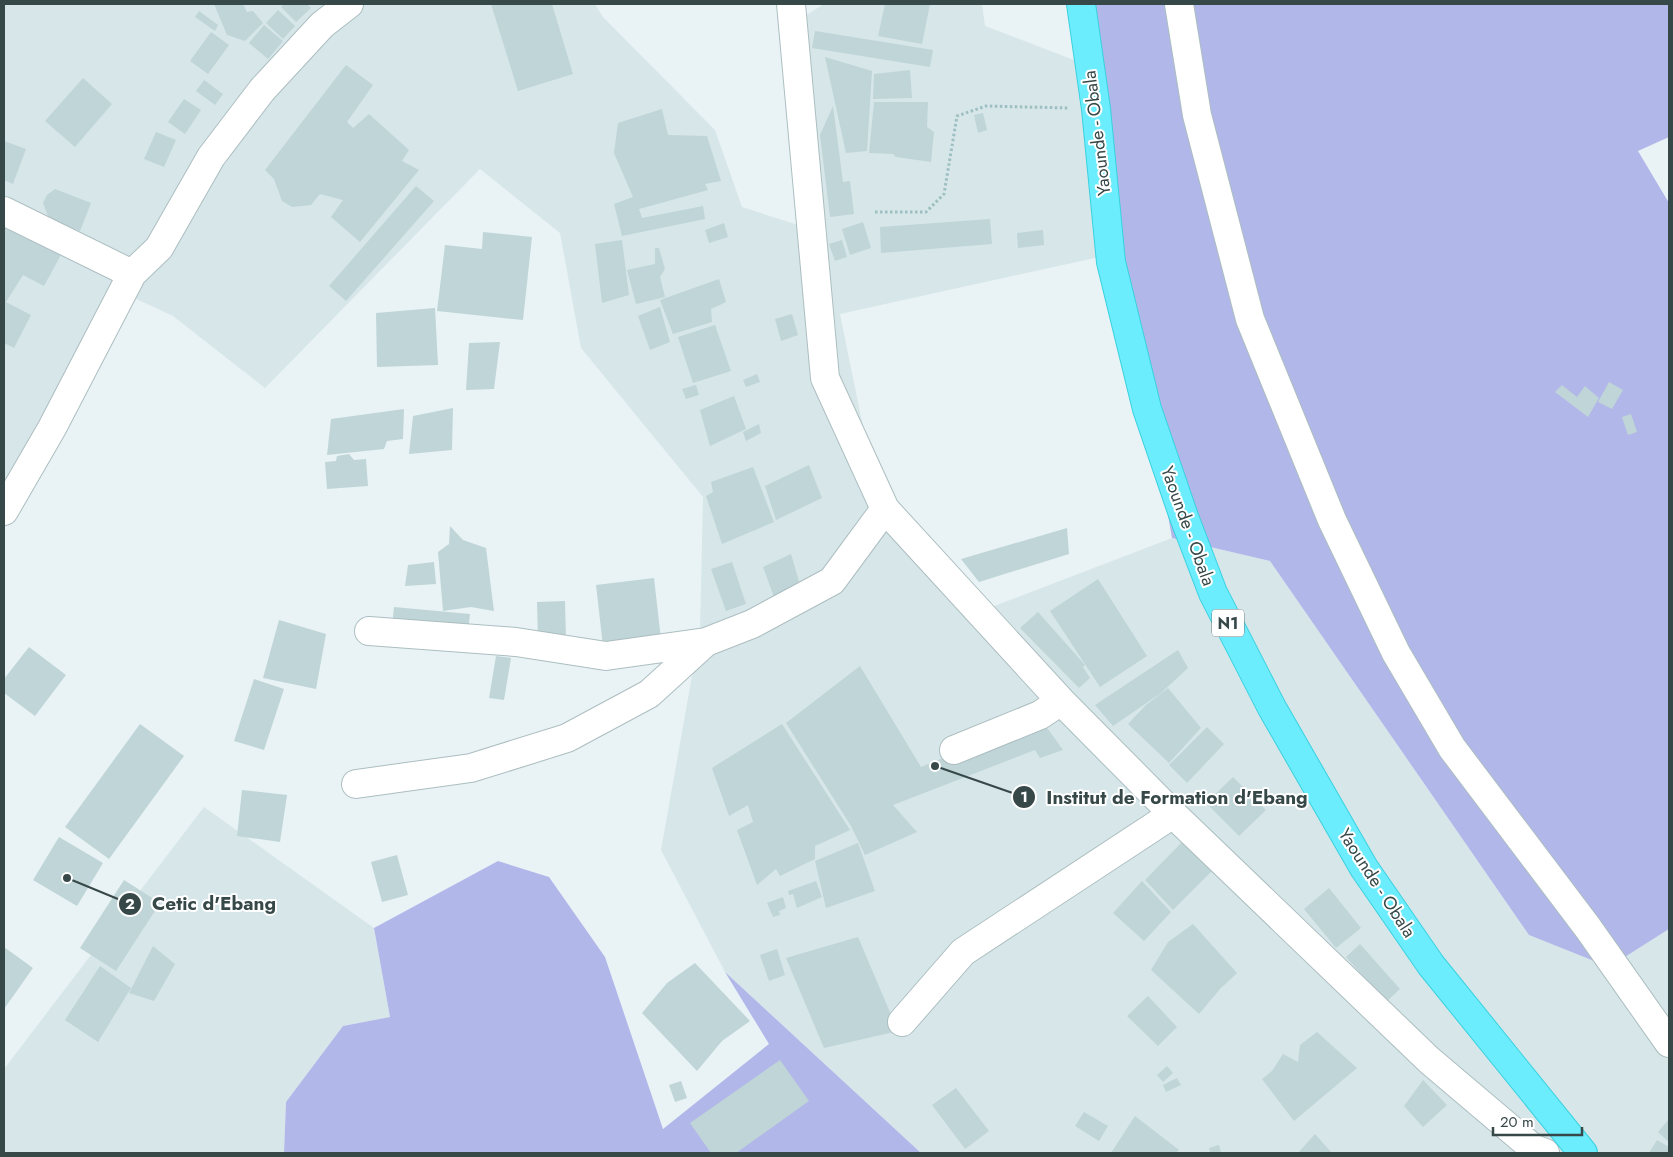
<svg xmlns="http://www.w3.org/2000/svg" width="1673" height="1157" font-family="Jost,sans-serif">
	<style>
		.residential { fill: #d7e6e9 }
		.green { fill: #b2b7e9 }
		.building { fill: #bfd5d7 }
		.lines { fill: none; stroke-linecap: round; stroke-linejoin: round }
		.minor-casing { stroke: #acbec0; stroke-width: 30 }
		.highway-casing { stroke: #39d1df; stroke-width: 30 }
		.path { stroke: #9dbfc2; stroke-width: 3; stroke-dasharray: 2.5 2.5; stroke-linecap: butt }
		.minor { stroke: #fff; stroke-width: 28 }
		.highway { stroke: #6bedfe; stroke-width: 28 }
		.labels { text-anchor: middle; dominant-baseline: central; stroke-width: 4; stroke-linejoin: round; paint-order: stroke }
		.shield { fill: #fff; stroke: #737f80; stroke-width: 1 }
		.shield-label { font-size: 16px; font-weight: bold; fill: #374849 }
		.street-label { font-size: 18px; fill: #374849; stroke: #fff }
		.leader { fill: none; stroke: #374849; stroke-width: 2 }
		.callout-dot { fill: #374849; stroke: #fff; stroke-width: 2 }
		.mark-label { font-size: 15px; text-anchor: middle; font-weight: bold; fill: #fff }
		.callout-label { font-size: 19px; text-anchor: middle; font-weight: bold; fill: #374849; stroke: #fff; stroke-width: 4; stroke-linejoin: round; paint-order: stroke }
	</style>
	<rect width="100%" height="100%" fill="#e9f3f5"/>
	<path class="residential" d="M 4,4 L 595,4 L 603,17 L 715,130 L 742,207 L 823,233 L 800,19 L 824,4 L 982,4 L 985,26 L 1087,65 L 1122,252 L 840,314 L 864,432 L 901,520 L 976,613 L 1172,538 L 1270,561 L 1529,935 L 1609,967 L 1669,929 L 1669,1153 L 921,1153 L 725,972 L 661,850 L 700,631 L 703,497 L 581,348 L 560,233 L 480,169 L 265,388 L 173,316 L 130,296 L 4,511 Z
		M 204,807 L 374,928 L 390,1017 L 343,1026 L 286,1102 L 284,1153 L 4,1153 L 4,1069 Z"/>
	<path class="green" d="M 1085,4 L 1669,4 L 1669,137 L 1638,151 L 1669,203 L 1669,929 L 1609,967 L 1529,935 L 1270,561 L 1172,538 L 1122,252 Z
		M 498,861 L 549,877 L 605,957 L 663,1129 L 769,1044 L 725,972 L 921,1153 L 284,1153 L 286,1102 L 343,1026 L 390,1017 L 374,928 Z"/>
	<path class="building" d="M 214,4 L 243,4 L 247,12 L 253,11 L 263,23 L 245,41 L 227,35 Z
		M 284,4 L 307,4 L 311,8 L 296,22 L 281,7 Z
		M 491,4 L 552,4 L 573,74 L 518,91 Z
		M 885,4 L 930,4 L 922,44 L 878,36 Z
		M 278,10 L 295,26 L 283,39 L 266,23 Z
		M 199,11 L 218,25 L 215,31 L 195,17 Z
		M 264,25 L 283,41 L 268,59 L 249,43 Z
		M 815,31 L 933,50 L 930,67 L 812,48 Z
		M 211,32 L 229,45 L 208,74 L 190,61 Z
		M 825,57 L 872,71 L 867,151 L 846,153 Z
		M 346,65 L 373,85 L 347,122 L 353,128 L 369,114 L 409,150 L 402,161 L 419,170 L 360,242 L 331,217 L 343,200 L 320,194 L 311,205 L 292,207 L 282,201 L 274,179 L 265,170 Z
		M 910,70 L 912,98 L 873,99 L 874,74 Z
		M 83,78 L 112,104 L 75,147 L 45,121 Z
		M 204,80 L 223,94 L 215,105 L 196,91 Z
		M 184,99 L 201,110 L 185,134 L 168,122 Z
		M 874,102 L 928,102 L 927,127 L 934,132 L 931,162 L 896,157 L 893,154 L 869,153 Z
		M 833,106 L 843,182 L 850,181 L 854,214 L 830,217 L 820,135 Z
		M 662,109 L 668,135 L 707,136 L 721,181 L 705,184 L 708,190 L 639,209 L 642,218 L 703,206 L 705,219 L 622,236 L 614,204 L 633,197 L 614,153 L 618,123 Z
		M 983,113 L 987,130 L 978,133 L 974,115 Z
		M 156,132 L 176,140 L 164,167 L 144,159 Z
		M 4,141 L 26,149 L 13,184 L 4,180 Z
		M 416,186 L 434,201 L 346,301 L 329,286 Z
		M 55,189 L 91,203 L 80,231 L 49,219 L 43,203 L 47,195 Z
		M 990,219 L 992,244 L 881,253 L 880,227 Z
		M 863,222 L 871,248 L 850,255 L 842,229 Z
		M 724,223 L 728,237 L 709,243 L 705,230 Z
		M 4,227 L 62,253 L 44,286 L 23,275 L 6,302 L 31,315 L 14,348 L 4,343 Z
		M 1043,230 L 1044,245 L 1018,248 L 1017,233 Z
		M 483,232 L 532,237 L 523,320 L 437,311 L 445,245 L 482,249 Z
		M 622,240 L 629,295 L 602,303 L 595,244 Z
		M 842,240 L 847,257 L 835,261 L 829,244 Z
		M 655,248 L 659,248 L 665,269 L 660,277 L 665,297 L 636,304 L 627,270 L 655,264 Z
		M 719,279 L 726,302 L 711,309 L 712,322 L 673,334 L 660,300 Z
		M 660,307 L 670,342 L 650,350 L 638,316 Z
		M 435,308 L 438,365 L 377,367 L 376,313 Z
		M 792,314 L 798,335 L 781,341 L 775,319 Z
		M 715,325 L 731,371 L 693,383 L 678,337 Z
		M 500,342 L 494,389 L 466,390 L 469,343 Z
		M 757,374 L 760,382 L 746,387 L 743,380 Z
		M 1609,382 L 1623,390 L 1612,409 L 1598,402 Z
		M 696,385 L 699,395 L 686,399 L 682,389 Z
		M 1562,385 L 1577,397 L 1585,386 L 1599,398 L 1588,417 L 1555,392 Z
		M 734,396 L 746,429 L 710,446 L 700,410 Z
		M 453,408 L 452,450 L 409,454 L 413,416 Z
		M 404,409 L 403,439 L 387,441 L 384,449 L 327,455 L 331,419 Z
		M 1631,414 L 1637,432 L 1628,435 L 1622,417 Z
		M 759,424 L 761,433 L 746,441 L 743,432 Z
		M 349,454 L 354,460 L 366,459 L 368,486 L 327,489 L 325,462 L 336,461 L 337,456 Z
		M 809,465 L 822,498 L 776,520 L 765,486 Z
		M 753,467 L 774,522 L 722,544 L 706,496 L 713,492 L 711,482 Z
		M 450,526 L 463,540 L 486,548 L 494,611 L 471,607 L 443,611 L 438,552 L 449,544 Z
		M 1067,528 L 1069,554 L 979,582 L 961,559 Z
		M 791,554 L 800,585 L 774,597 L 763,567 Z
		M 434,562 L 436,584 L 405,586 L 408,565 Z
		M 732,562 L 746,604 L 726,611 L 711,569 Z
		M 654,578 L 662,648 L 604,655 L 596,585 Z
		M 1098,579 L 1147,656 L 1100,687 L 1050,611 Z
		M 565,601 L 566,639 L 538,641 L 537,602 Z
		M 394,607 L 470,614 L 468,631 L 392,625 Z
		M 1038,612 L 1085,665 L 1083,667 L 1090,678 L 1079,688 L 1020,628 Z
		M 279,620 L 326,634 L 316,689 L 263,678 Z
		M 29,647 L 66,675 L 35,716 L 4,693 L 4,679 Z
		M 1178,650 L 1188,668 L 1161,693 L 1113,726 L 1095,705 Z
		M 496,656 L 511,658 L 504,700 L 489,698 Z
		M 860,666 L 921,767 L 1040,718 L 1063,750 L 1040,758 L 1035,750 L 893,805 L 917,832 L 865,855 L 851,826 L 786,723 Z
		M 254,679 L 284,689 L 264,750 L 234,741 Z
		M 1168,688 L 1201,728 L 1169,763 L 1128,724 L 1146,705 Z
		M 140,724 L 184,756 L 109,859 L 65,827 Z
		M 782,724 L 850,830 L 815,846 L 815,859 L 780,876 L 776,869 L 757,885 L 737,830 L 753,822 L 748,805 L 729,816 L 712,768 Z
		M 1207,727 L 1224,744 L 1187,783 L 1169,765 Z
		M 1233,777 L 1266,810 L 1239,836 L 1206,803 Z
		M 242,790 L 287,795 L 280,842 L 237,836 Z
		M 59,837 L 103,863 L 77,906 L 33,880 Z
		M 1187,837 L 1215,868 L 1173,910 L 1145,880 Z
		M 858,843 L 875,891 L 826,908 L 815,861 Z
		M 397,855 L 408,895 L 382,902 L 371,862 Z
		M 124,880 L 160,903 L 116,971 L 80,948 Z
		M 816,881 L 822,897 L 797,908 L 793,894 L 789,895 L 788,891 Z
		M 1142,881 L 1171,912 L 1144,941 L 1113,913 Z
		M 1329,888 L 1361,928 L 1336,948 L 1304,909 Z
		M 783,897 L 786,908 L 779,911 L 780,915 L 773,917 L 767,903 Z
		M 1193,924 L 1237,973 L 1220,989 L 1199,1014 L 1151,970 L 1168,942 Z
		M 858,937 L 898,1031 L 824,1048 L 786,958 Z
		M 1360,944 L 1400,989 L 1386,1002 L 1346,957 Z
		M 153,946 L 175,964 L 154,1001 L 129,993 Z
		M 4,947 L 33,968 L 4,1009 Z
		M 777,949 L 785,975 L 769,981 L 760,955 Z
		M 695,963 L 750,1021 L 722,1041 L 697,1071 L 642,1013 L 667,983 Z
		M 100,966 L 131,988 L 98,1042 L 65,1020 Z
		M 1148,996 L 1177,1027 L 1158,1046 L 1127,1016 Z
		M 1317,1032 L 1357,1068 L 1294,1121 L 1262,1079 L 1272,1071 L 1283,1054 L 1298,1062 L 1300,1045 Z
		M 780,1060 L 809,1101 L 736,1153 L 711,1153 L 690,1123 Z
		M 1167,1066 L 1173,1073 L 1163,1082 L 1157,1075 Z
		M 1177,1078 L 1181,1085 L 1166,1092 L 1163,1085 Z
		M 1423,1080 L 1447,1105 L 1423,1127 L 1404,1106 Z
		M 681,1081 L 687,1098 L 675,1102 L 669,1085 Z
		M 956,1088 L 989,1131 L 965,1149 L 932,1105 Z
		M 1084,1112 L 1108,1126 L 1099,1141 L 1075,1126 Z
		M 1135,1116 L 1179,1150 L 1176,1153 L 1111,1153 Z
		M 1669,1119 L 1669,1142 L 1658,1132 Z
		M 1315,1134 L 1332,1153 L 1298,1153 Z
		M 1657,1140 L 1669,1147 L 1669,1153 L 1649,1153 Z
		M 1219,1145 L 1221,1153 L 1210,1153 L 1209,1148 Z"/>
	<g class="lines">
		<defs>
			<path id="minor" d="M 791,4 L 825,378 L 885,509 L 1061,701 L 1173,814 L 1429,1060 L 1534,1149 L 1545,1153
				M 1179,4 L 1197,115 L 1250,319 L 1332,520 L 1396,653 L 1452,748 L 1588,928 L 1669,1043
				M 4,211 L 132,274
				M 4,511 L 52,428 L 132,274 L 159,248 L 211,157 L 262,90 L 322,25 L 349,4
				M 369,631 L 516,642 L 606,656 L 706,642 L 752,624 L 832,581 L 885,509
				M 954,750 L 1040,715 L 1061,701
				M 356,784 L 471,768 L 567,738 L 649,694 L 706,642
				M 902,1022 L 963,952 L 1173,814"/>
			<path id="highway" d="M 1081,4 L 1096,109 L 1111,262 L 1147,409 L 1184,517 L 1213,593 L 1272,708 L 1364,868 L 1431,965 L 1583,1153"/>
		</defs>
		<use href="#minor" class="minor-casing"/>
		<use href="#highway" class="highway-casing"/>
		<path class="path" d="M 875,212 L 926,212 L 944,194 L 957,116 L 986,106 L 1068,108"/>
		<use href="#minor" class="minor"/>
		<use href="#highway" class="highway"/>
	</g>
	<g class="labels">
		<rect class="shield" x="1212" y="609.5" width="32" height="27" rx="4"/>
		<g class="shield-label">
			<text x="1228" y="623">N1</text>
		</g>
		<g class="street-label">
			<text transform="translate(1097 133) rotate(-97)">Yaounde - Obala</text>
			<text transform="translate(1188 526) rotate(70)">Yaounde - Obala</text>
			<text transform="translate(1377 883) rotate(57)">Yaounde - Obala</text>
		</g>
	</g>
	<path class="leader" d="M935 766L1024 797M67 878L130 904"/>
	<g class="callout-dot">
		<circle cx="935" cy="766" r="5"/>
		<circle cx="67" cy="878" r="5"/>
		<circle cx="1024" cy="797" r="12"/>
		<circle cx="130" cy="904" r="12"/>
	</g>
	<g class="mark-label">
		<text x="1024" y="802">1</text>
		<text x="130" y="909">2</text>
	</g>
	<g class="callout-label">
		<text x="1177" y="804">Institut de Formation d'Ebang</text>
		<text x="214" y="910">Cetic d'Ebang</text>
	</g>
	<rect width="1673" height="1157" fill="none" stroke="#374849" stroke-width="10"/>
	<path d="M1493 1127v8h89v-8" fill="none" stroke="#374849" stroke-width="2.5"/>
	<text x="1500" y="1127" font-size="15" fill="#374849" stroke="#ffffff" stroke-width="4" paint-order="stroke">20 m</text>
</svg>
